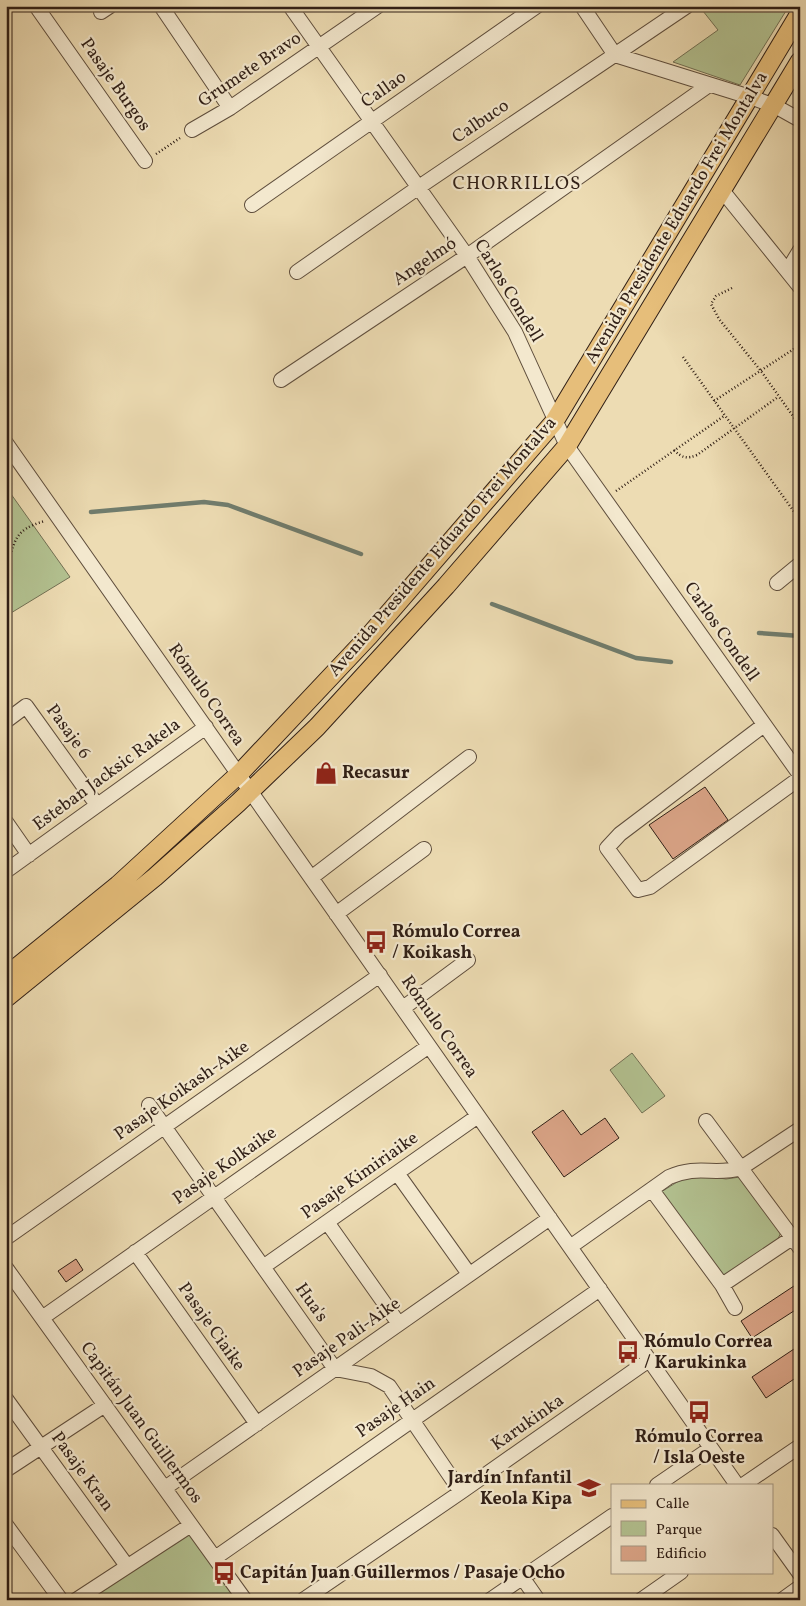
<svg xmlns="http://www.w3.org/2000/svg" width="806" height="1606" font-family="Vollkorn,serif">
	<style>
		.green { fill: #b3c291; stroke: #727054 }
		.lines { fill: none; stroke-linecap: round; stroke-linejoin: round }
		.stream { stroke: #707d6e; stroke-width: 4.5 }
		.building { fill: #dba588; stroke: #301f16 }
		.minor-casing { stroke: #5f4e3d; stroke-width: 16 }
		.major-casing { stroke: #301f16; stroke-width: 20 }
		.path { stroke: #301f16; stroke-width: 2.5; stroke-dasharray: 1 2.5; stroke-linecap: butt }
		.minor { stroke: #f3e8ce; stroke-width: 14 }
		.major { stroke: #e6be7a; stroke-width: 18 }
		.labels { text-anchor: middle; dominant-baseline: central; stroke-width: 4.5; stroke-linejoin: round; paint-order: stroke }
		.street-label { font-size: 18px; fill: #301f16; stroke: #f3e8ce }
		.poi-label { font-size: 18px; font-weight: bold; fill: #301f16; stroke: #f3e8ce; text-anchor: start }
		.neighbourhood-label { font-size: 19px; letter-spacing: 1px; fill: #301f16; stroke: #f3e8ce }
	</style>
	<rect width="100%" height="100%" fill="#eddcb3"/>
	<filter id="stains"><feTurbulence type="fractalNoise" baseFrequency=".004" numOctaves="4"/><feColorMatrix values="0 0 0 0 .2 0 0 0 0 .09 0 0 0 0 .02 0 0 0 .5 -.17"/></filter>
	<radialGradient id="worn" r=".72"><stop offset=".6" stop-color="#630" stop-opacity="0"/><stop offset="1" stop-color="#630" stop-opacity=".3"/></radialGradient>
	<path class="green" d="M 699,6 L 789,6 L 740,85 L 673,62 L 718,30 Z
		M 6,487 L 70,577 L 6,616 Z
		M 632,1053 L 665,1096 L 642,1113 L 610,1070 Z
		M 704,1176 L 726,1179 L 740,1177 L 781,1232 L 778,1239 L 727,1275 L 722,1275 L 661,1192 L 682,1179 Z
		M 195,1526 L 237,1600 L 85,1600 Z"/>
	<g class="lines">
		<path class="stream" d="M 91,512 L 204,502 L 228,505 L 361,554
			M 492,604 L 636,658 L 671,662
			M 759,633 L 800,636"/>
	</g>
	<path class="building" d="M 705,787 L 728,820 L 673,859 L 649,825 Z
		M 563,1110 L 581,1135 L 605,1118 L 619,1138 L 564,1177 L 532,1132 Z
		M 76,1259 L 83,1270 L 66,1282 L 58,1271 Z
		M 800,1282 L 800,1307 L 752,1338 L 741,1321 Z
		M 800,1345 L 800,1375 L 766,1398 L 752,1377 Z"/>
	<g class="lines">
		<defs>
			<path id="minor" d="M 36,6 L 145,161
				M 161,6 L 230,108
				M 290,6 L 467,256 L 515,332 L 567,446 L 800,775
				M 582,6 L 615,55 L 750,97 L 775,106 L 800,120
				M 101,12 L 110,6
				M 192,130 L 230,108 L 378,6
				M 721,189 L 800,287
				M 252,205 L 537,6
				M 788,270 L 800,250
				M 297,272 L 419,187 L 687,6
				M 281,380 L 467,256 L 709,85
				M 6,443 L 737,1485
				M 777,583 L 800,564
				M 6,721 L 26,706 L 97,805
				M 764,725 L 620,834 L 607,848 L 638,890 L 650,887 L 800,778
				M 6,822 L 29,855
				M 6,871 L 206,727
				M 311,878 L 469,757
				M 336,914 L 424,849
				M 403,1008 L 468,960
				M 149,1105 L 335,1369 L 371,1376 L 389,1386 L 461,1492
				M 706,1121 L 800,1248
				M 397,1173 L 469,1274
				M 652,1190 L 722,1285 L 735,1308
				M 327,1222 L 399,1324
				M 6,1238 L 380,975
				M 570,1247 L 669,1177 C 699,1164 714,1176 741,1168 L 800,1129
				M 135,1252 L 257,1424
				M 263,1267 L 478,1116
				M 6,1268 L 245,1600
				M 722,1285 L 792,1238
				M 42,1318 L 429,1046
				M 6,1399 L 127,1566
				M 6,1470 L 105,1405
				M 657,1485 L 711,1448
				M 743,1485 L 800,1446
				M 165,1488 L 550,1218
				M 6,1525 L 61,1600
				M 772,1535 L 800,1574
				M 215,1558 L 600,1289
				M 522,1577 L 538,1600
				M 76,1600 L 191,1525
				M 303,1600 L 461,1492 L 649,1360
				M 490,1600 L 612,1516
				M 641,1600 L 681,1572
				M 782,1600 L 800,1587"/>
			<path id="major" d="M 6,976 L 118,885 L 239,774 L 369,636 L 554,422 L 800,13
				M 6,998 L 155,877 L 238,803 L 317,727 L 446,586 L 567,446 L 800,61"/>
		</defs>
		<use href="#minor" class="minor-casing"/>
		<use href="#major" class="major-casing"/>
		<path class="path" d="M 156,154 L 180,138
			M 732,288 L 716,296 L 711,304 L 719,319 L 761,371 L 800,426
			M 683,357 L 800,520
			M 714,401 L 800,345
			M 674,450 C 682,458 687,459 697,455 L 778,397
			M 616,491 L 724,416
			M 6,572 C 15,542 12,530 45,521"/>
		<use href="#minor" class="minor"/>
		<use href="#major" class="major"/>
	</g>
	<defs>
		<symbol id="shop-bare" viewBox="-9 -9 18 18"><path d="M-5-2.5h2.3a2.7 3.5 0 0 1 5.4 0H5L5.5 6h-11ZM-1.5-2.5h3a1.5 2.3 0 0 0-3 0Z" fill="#8f2418" stroke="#f3e8ce" stroke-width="2.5" paint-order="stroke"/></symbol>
		<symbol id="bus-bare" viewBox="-9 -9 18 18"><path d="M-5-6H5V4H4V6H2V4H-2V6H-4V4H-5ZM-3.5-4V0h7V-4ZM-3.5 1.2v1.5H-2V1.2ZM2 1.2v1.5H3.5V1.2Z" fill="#8f2418" stroke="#f3e8ce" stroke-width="2.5" paint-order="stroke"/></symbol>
		<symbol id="school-bare" viewBox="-9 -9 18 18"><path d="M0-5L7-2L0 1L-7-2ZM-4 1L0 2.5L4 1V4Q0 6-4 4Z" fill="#8f2418" stroke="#f3e8ce" stroke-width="2.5" paint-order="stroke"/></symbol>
	</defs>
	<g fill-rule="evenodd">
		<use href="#shop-bare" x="310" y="757" width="32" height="32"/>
		<use href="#bus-bare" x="360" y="926" width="32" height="32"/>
		<use href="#bus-bare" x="612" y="1336" width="32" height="32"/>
		<use href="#bus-bare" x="683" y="1396" width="32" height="32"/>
		<use href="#school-bare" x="573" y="1472" width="32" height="32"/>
		<use href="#bus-bare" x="208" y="1557" width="32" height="32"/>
	</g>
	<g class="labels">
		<g class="street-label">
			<text transform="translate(250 70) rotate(-34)">Grumete Bravo</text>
			<text transform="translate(115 85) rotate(55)">Pasaje Burgos</text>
			<text transform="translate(384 90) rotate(-35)">Callao</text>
			<text transform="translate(481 122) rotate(-34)">Calbuco</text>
			<text transform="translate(677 218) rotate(-59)">Avenida Presidente Eduardo Frei Montalva</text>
			<text transform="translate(425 262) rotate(-34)">Angelmó</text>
			<text transform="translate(508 291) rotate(59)">Carlos Condell</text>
			<text transform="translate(443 547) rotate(-49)">Avenida Presidente Eduardo Frei Montalva</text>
			<text transform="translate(721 632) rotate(55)">Carlos Condell</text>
			<text transform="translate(206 695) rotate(55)">Rómulo Correa</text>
			<text transform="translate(68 732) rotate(54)">Pasaje 6</text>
			<text transform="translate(107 775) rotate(-36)">Esteban Jacksic Rakela</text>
			<text transform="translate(439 1027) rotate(55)">Rómulo Correa</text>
			<text transform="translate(182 1091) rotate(-35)">Pasaje Koikash-Aike</text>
			<text transform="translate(225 1166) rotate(-35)">Pasaje Kolkaike</text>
			<text transform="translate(360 1176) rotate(-35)">Pasaje Kimiriaike</text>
			<text transform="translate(311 1303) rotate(55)">Hua's</text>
			<text transform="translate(211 1327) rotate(55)">Pasaje Ciaike</text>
			<text transform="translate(347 1338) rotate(-35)">Pasaje Pali-Aike</text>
			<text transform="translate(396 1408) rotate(-35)">Pasaje Hain</text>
			<text transform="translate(141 1423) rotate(54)">Capitán Juan Guillermos</text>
			<text transform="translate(528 1423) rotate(-35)">Karukinka</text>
			<text transform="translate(82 1472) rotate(54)">Pasaje Kran</text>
		</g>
		<g class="poi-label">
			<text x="342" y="773">Recasur</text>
			<text x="392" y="932">Rómulo Correa<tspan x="392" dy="21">/ Koikash</tspan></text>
			<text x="644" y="1342">Rómulo Correa<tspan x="644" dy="21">/ Karukinka</tspan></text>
			<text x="699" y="1437" text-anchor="middle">Rómulo Correa<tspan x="699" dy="21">/ Isla Oeste</tspan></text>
			<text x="572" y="1478" text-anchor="end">Jardín Infantil<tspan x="572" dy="21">Keola Kipa</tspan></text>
			<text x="240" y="1573">Capitán Juan Guillermos / Pasaje Ocho</text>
		</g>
		<g class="neighbourhood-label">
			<text x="517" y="184">CHORRILLOS</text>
		</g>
	</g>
	<rect width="806" height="1606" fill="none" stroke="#eddcb3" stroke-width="25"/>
	<rect x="8" y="8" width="791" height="1591" fill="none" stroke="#301f16" stroke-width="2.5"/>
	<rect x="12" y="12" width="781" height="1581" fill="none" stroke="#301f16"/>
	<rect x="611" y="1484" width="162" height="90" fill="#f3e8ce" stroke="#a59884"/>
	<rect x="621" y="1500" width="25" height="8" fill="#e6be7a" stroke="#a59884"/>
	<text x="656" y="1508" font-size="15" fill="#301f16">Calle</text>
	<rect x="621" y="1521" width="25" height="15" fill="#b3c291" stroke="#a59884"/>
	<text x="656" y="1534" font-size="15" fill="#301f16">Parque</text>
	<rect x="621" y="1546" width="25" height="15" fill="#dba588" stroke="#a59884"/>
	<text x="656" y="1558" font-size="15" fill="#301f16">Edificio</text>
	<rect width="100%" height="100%" filter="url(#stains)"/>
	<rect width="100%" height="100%" fill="url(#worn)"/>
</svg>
